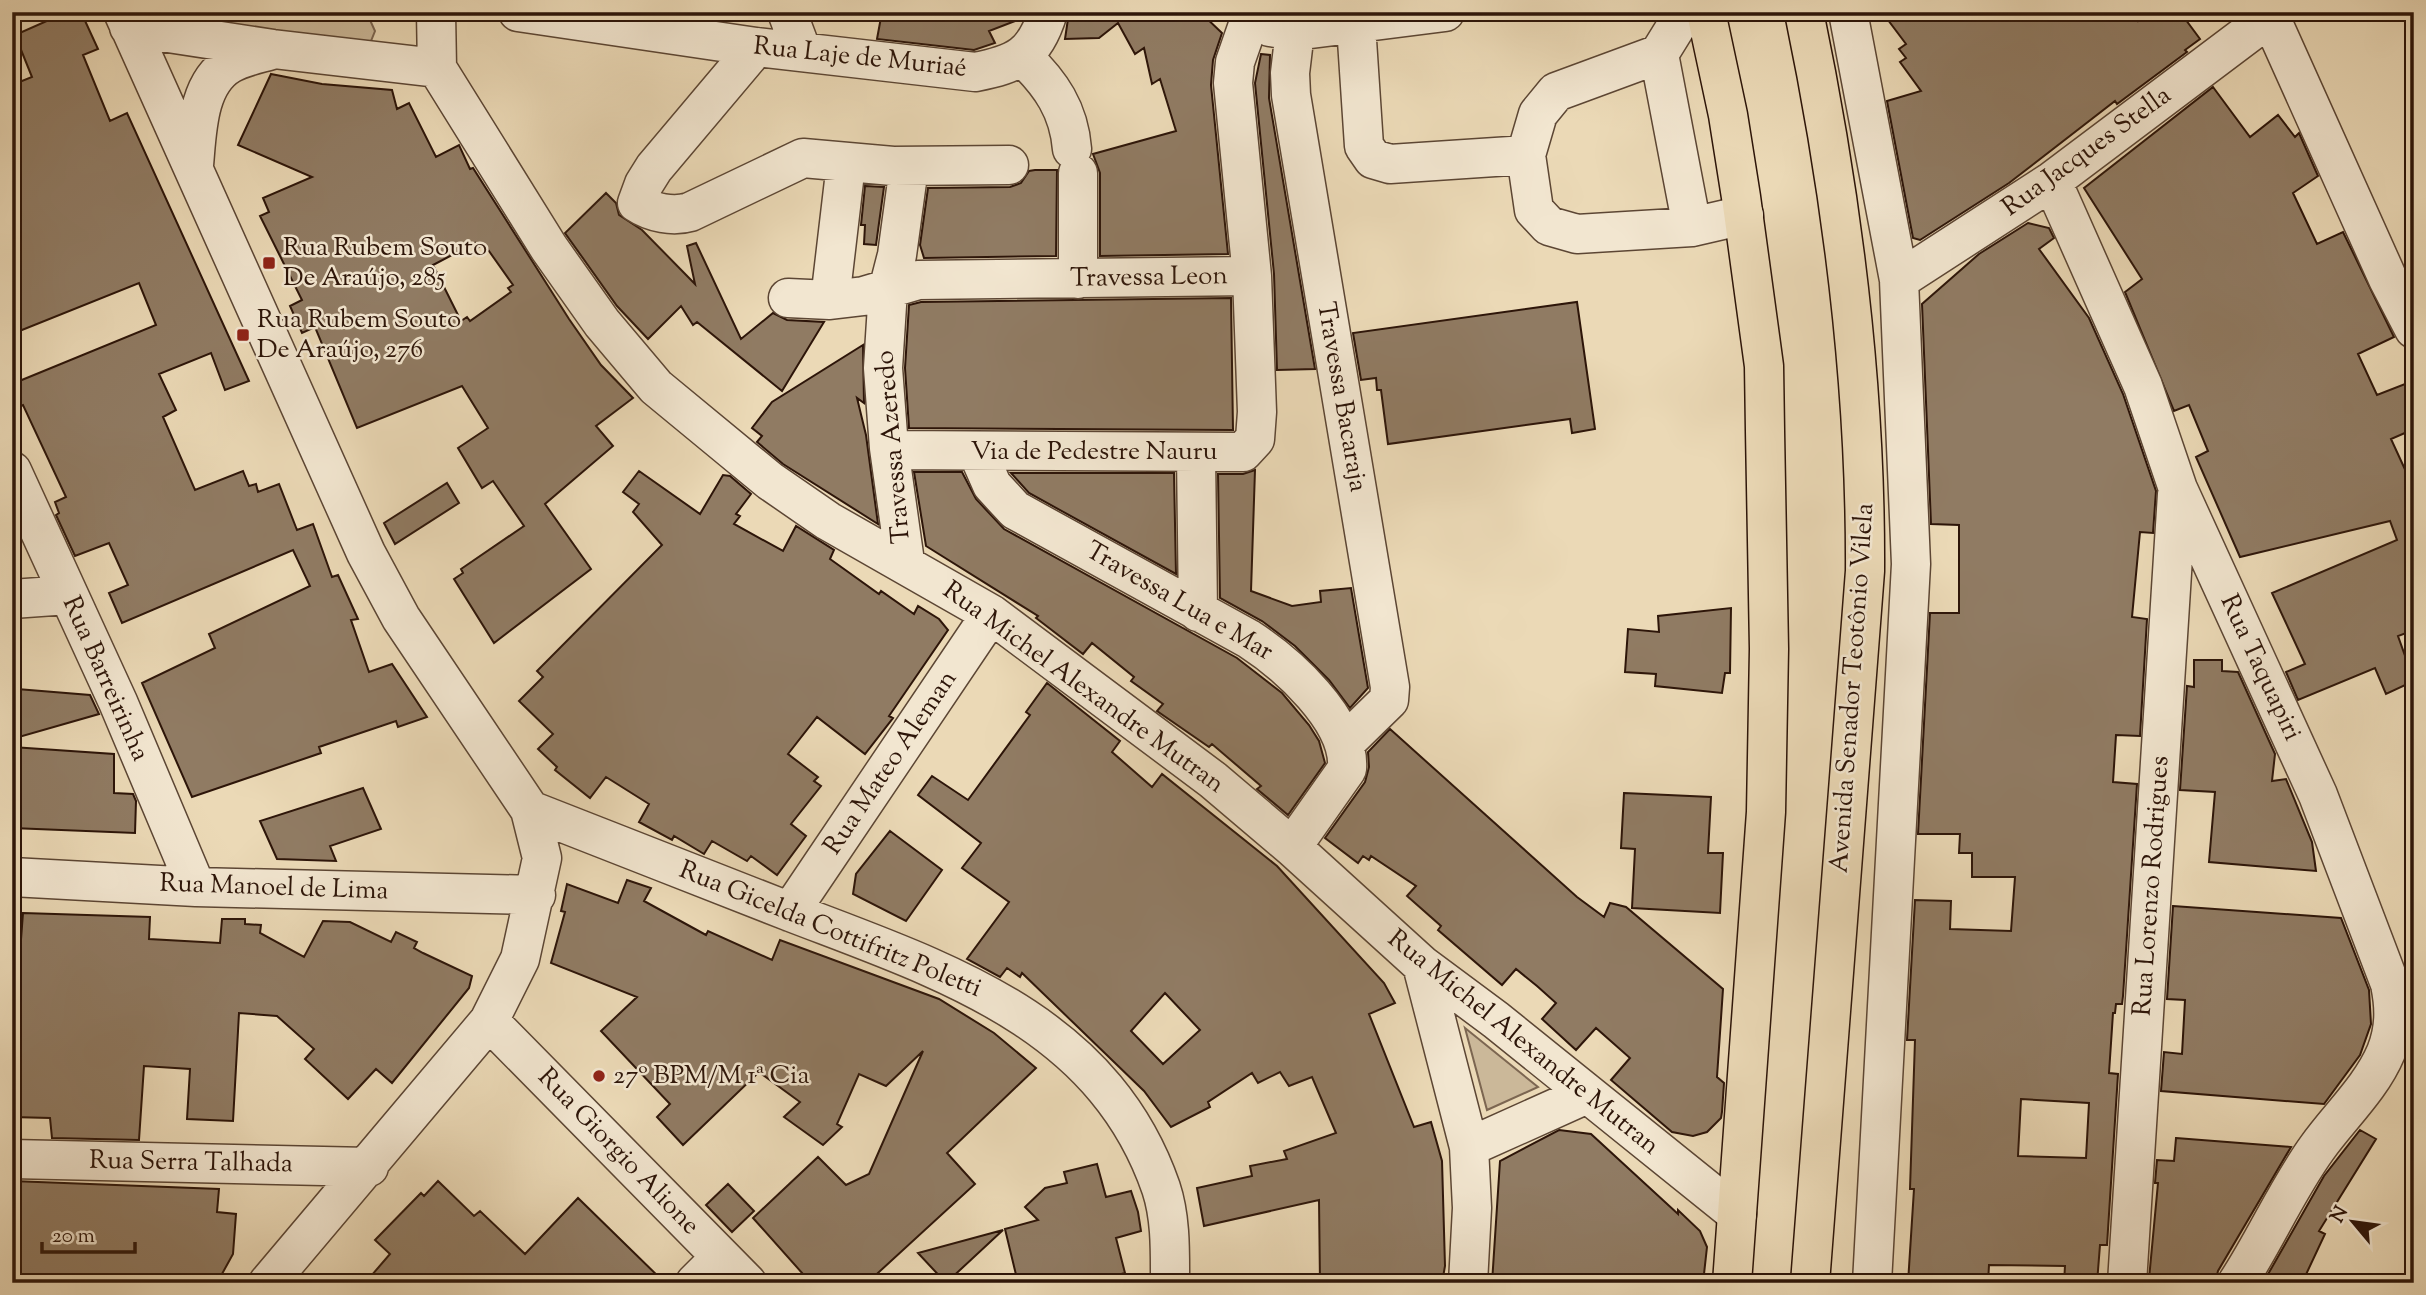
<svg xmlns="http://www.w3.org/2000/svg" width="2426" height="1295" font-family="'Sorts Mill Goudy',serif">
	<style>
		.green { fill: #cbb899; stroke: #7c6651; stroke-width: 2 }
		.building { fill: #907b63; stroke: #2d1509; stroke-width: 2; fill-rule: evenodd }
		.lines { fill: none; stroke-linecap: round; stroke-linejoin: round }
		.minor-casing { stroke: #5c4634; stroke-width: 41 }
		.major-casing { stroke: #2d1509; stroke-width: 41 }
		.minor { stroke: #f2e6d0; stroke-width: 38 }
		.major { stroke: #ebd9b6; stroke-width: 38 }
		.poi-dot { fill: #8f2418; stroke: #f2e6d0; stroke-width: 2.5 }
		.labels { text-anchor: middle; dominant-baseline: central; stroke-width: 5; stroke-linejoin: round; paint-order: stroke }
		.street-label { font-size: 26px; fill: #2d1509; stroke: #f2e6d0 }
		.poi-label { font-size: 26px; fill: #2d1509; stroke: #f2e6d0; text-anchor: start }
	</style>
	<rect width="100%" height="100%" fill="#ebd9b6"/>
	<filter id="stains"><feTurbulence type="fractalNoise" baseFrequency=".00286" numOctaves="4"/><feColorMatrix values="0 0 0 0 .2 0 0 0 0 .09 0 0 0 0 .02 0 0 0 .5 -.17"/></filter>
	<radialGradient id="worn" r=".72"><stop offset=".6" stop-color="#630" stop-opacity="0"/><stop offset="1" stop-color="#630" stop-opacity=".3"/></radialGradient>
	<path class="green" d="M 153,12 L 348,12 L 370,20 L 375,31 L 371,41 L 362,44 Z
		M 1465,1028 L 1538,1087 L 1487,1110 Z"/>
	<path class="building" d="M 67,12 L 81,12 L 98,49 L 83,55 L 110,121 L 127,113 L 249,381 L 225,390 L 211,353 L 159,374 L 176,410 L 163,417 L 195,490 L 243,471 L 249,486 L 256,484 L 258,492 L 279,484 L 297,530 L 313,524 L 332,577 L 338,575 L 358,619 L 351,620 L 369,672 L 392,664 L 427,717 L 398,727 L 396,721 L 319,747 L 321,753 L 192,797 L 142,683 L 215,648 L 209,634 L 310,586 L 293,550 L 122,623 L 109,593 L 128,585 L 109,543 L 75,556 L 56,515 L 59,513 L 55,502 L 66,497 L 23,405 L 12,410 L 12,384 L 156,325 L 139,283 L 12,334 L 12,85 L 32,77 L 15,35 Z
		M 882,12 L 1025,12 L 1023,18 L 989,31 L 995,43 L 974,50 L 877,39 Z
		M 1069,12 L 1200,12 L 1222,33 L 1213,60 L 1211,85 L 1228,254 L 1100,256 L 1100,173 L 1093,154 L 1176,131 L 1160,79 L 1152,84 L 1144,48 L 1135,54 L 1118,23 L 1099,38 L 1065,39 Z
		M 1882,12 L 2131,12 L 2138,21 L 2150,12 L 2180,12 L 2200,39 L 2185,50 L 2187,52 L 2117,104 L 2115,101 L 2009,183 L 1920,240 L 1913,238 L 1887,101 L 1921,91 L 1900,62 L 1906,58 L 1899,49 L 1906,44 Z
		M 1261,54 L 1270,55 L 1269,98 L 1315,369 L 1277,370 L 1274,274 L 1255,83 Z
		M 271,74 L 322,84 L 392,90 L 397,109 L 409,103 L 436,157 L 459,145 L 470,169 L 473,168 L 569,319 L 601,365 L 633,398 L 596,426 L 613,446 L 545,504 L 591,569 L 494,643 L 454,579 L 463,573 L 461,569 L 524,526 L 493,481 L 482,488 L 458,448 L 488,428 L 462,386 L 357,428 L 315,327 L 302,333 L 290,306 L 302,300 L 260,216 L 269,212 L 263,198 L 312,177 L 238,145 ZM 475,243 L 477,248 L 484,244 L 513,285 L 508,288 L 511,292 L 470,321 L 467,317 L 461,321 L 433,265 Z
		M 2213,87 L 2250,137 L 2278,115 L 2295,137 L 2299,133 L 2318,176 L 2293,193 L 2317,244 L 2343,232 L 2394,337 L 2358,354 L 2377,395 L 2405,384 L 2414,404 L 2414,429 L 2391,439 L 2414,489 L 2414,630 L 2398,636 L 2414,681 L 2386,694 L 2375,668 L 2298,700 L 2286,672 L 2305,664 L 2272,593 L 2397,540 L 2390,521 L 2240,557 L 2196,457 L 2208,451 L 2189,405 L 2174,411 L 2125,292 L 2142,279 L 2084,188 Z
		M 1035,170 L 1057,170 L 1056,256 L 924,258 L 920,245 L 928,188 L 1010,187 L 1021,183 L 1029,171 Z
		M 865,186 L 884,187 L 876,245 L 864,244 L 865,225 L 861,225 Z
		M 606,193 L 616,203 L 619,215 L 642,230 L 695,284 L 687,246 L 696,243 L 741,339 L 773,313 L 787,320 L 824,322 L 782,391 L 697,322 L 693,325 L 681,306 L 648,339 L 617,306 L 565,233 Z
		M 2028,223 L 2049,228 L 2054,238 L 2039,249 L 2089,318 L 2123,394 L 2156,491 L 2153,533 L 2140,532 L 2132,617 L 2147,619 L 2140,736 L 2116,735 L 2113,782 L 2137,784 L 2123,996 L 2122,1004 L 2116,1004 L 2115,1013 L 2113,1013 L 2109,1073 L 2118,1074 L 2107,1245 L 2100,1245 L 2097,1283 L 2064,1283 L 2065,1266 L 1989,1265 L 1988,1283 L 1908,1283 L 1914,1189 L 1910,1189 L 1915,1040 L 1907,1040 L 1915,900 L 1951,901 L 1950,929 L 2011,931 L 2015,877 L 1972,877 L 1972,853 L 1959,853 L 1960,834 L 1918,834 L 1930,613 L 1959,613 L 1959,525 L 1931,524 L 1922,304 L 1979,254 ZM 2021,1099 L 2089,1103 L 2086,1158 L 2018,1156 Z
		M 1231,298 L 1233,430 L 909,428 L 905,368 L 909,305 L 921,302 Z
		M 1577,302 L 1595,429 L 1572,433 L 1570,419 L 1388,444 L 1381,390 L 1377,390 L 1376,378 L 1361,380 L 1353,333 Z
		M 863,345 L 864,403 L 857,398 L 866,435 L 878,524 L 783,464 L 757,442 L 762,436 L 752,428 L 772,402 Z
		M 1255,470 L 1251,591 L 1292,606 L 1321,602 L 1320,591 L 1351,588 L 1368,688 L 1350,708 L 1329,680 L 1295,646 L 1262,621 L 1220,598 L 1218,474 L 1243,474 Z
		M 639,471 L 700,514 L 723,475 L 730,476 L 751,494 L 736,514 L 740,516 L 734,524 L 783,551 L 796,526 L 834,550 L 830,559 L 879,594 L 881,591 L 914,614 L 918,606 L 939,619 L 948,630 L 889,716 L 893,718 L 865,754 L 817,717 L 788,754 L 818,777 L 814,781 L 821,786 L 791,824 L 806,836 L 777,875 L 751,856 L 747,861 L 712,841 L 704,854 L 674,836 L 672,840 L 639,822 L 649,804 L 606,777 L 590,798 L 555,770 L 557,767 L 538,749 L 553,734 L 519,701 L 543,677 L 537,671 L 662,545 L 633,512 L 639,504 L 623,492 Z
		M 914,472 L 962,472 L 976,499 L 1004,529 L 1237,658 L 1282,693 L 1309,725 L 1319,741 L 1325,763 L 1288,815 L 1257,789 L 1261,786 L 1212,744 L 1209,747 L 1157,711 L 1163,704 L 1131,681 L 1134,677 L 1092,643 L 1083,654 L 1036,618 L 1038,616 L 926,546 Z
		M 1011,473 L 1174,473 L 1176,574 L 1029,493 Z
		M 447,483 L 459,503 L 395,544 L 384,523 Z
		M 1731,608 L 1730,673 L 1725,673 L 1722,693 L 1655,686 L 1656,674 L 1625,672 L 1628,629 L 1659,632 L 1658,616 Z
		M 2194,660 L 2222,660 L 2222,671 L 2238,672 L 2275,754 L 2272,781 L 2286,779 L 2312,842 L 2316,871 L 2209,862 L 2215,792 L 2180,790 L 2187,686 L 2194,687 Z
		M 1047,683 L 1120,741 L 1112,752 L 1152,787 L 1162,774 L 1277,866 L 1384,983 L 1395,1003 L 1369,1014 L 1414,1127 L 1431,1122 L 1442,1161 L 1445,1266 L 1442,1283 L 1320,1283 L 1319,1200 L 1204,1226 L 1197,1188 L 1252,1176 L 1250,1166 L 1287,1159 L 1284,1151 L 1336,1133 L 1312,1077 L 1289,1086 L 1280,1072 L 1258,1083 L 1252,1073 L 1208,1102 L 1210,1107 L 1171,1127 L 1144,1091 L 1022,973 L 1020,977 L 1007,968 L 1000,977 L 967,959 L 1009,902 L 962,868 L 981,843 L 918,795 L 932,776 L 968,800 L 1030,715 L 1026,712 ZM 1165,993 L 1200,1030 L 1163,1064 L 1131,1031 Z
		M 17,689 L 90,695 L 99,714 L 12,739 L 12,693 L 17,693 Z
		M 1390,729 L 1577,897 L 1604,917 L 1610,903 L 1626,907 L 1723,989 L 1717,1077 L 1724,1083 L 1722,1112 L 1721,1118 L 1707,1132 L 1693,1136 L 1672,1132 L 1611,1080 L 1630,1058 L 1596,1028 L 1576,1050 L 1542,1019 L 1556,1003 L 1537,986 L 1516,969 L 1502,985 L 1438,930 L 1441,926 L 1407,896 L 1416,886 L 1371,856 L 1369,860 L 1363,856 L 1358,863 L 1325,838 L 1365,782 L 1369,767 L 1368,752 Z
		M 12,747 L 114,754 L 114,793 L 133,794 L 136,801 L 135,833 L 12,828 Z
		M 363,788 L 381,829 L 330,846 L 336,861 L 277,859 L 260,821 Z
		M 1624,793 L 1711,797 L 1708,853 L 1723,853 L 1720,913 L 1632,908 L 1635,849 L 1621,848 Z
		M 890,831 L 942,870 L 906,921 L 853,894 L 856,874 Z
		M 627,880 L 651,888 L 644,901 L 706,935 L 708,931 L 772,960 L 780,940 L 939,999 L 994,1033 L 1036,1068 L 947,1153 L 975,1184 L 867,1283 L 811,1283 L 753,1218 L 818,1157 L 846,1185 L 869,1174 L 923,1051 L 886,1086 L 859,1074 L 837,1124 L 842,1127 L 823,1145 L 784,1117 L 800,1102 L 759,1072 L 683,1145 L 657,1117 L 670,1104 L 601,1031 L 637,997 L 551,963 L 565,912 L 561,911 L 567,884 L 618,903 Z
		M 2173,906 L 2341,918 L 2369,990 L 2371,1024 L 2360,1055 L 2324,1104 L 2161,1091 L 2164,1052 L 2182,1054 L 2185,1000 L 2167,999 Z
		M 23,913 L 150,917 L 149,939 L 220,943 L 222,919 L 245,919 L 245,924 L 261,925 L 260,933 L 304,957 L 323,921 L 350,922 L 391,942 L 396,932 L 417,942 L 414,948 L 423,953 L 472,976 L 469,988 L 392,1083 L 376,1069 L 348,1099 L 305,1059 L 314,1049 L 277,1016 L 239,1013 L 233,1121 L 187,1119 L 190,1069 L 144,1066 L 139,1140 L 52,1138 L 50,1118 L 12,1117 L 12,1005 L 16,1005 Z
		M 1559,1130 L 1591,1134 L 1678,1214 L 1678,1210 L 1700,1231 L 1707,1247 L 1703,1283 L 1492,1283 L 1500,1161 Z
		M 2360,1130 L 2376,1139 L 2319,1231 L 2325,1234 L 2302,1283 L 2263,1283 L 2324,1176 Z
		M 2176,1138 L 2291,1147 L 2218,1271 L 2215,1283 L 2149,1279 L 2158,1183 L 2155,1183 L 2157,1160 L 2174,1161 Z
		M 1097,1164 L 1106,1197 L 1131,1191 L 1138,1212 L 1141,1231 L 1116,1238 L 1125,1273 L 1088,1283 L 1018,1283 L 1005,1229 L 1038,1220 L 1025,1207 L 1045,1188 L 1067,1183 L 1064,1172 Z
		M 12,1181 L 219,1189 L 217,1212 L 236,1214 L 233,1254 L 217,1283 L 12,1283 Z
		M 438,1181 L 474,1216 L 480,1211 L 525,1254 L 578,1198 L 665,1283 L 365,1283 L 390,1254 L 375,1240 L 421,1193 L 424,1196 Z
		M 728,1184 L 754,1211 L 732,1232 L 706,1205 Z
		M 1003,1230 L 946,1283 L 918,1253 Z"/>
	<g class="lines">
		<defs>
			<path id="minor" d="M 123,12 L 366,553 L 401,618 L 530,810 L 542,858 L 520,959 L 489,1021 L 268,1283
				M 436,12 L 437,68 L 549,248 L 602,323 L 656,387 L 770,481 L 828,521 L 991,614 L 1213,780 L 1292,847 L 1422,965 L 1496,1020 L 1737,1214
				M 518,12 L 756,47 L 975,72 C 1017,64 1035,55 1048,12
				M 787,12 L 802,52
				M 1685,12 L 1659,54 L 1556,92 L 1538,114 L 1526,155 L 1534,210 L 1549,226 L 1577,234 L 1692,227 L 1744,215
				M 1848,12 L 1899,280 L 1911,564 L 1872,1283
				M 2268,12 L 2388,279 L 2414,329
				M 1356,25 L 1364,146 L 1373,159 L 1390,164 L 1526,155
				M 129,27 L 273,49 L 437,68
				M 1270,27 L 1295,31 L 1445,12
				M 1295,31 L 1290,73 L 1291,95 L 1390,687 L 1389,700 L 1344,744
				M 756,47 L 654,168 L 644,184 L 637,203 C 652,213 673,217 690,212 L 803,158 L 893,166 L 1009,165
				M 1659,54 L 1692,227
				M 1023,57 C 1051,84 1069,110 1072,149
				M 194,165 C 197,133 197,83 230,64 C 242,57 258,54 272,50
				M 2052,181 L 2143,386 L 2178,489 L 2318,795 L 2390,984 C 2395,1008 2395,1029 2386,1052 C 2371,1088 2339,1117 2317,1148 C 2286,1191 2266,1239 2237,1283
				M 1078,279 L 1078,173
				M 1899,280 L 2052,181 L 2270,17
				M 788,298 L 830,300 L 864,296 L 918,280 L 1252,276 L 1233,83 L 1235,62 L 1250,19
				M 830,300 L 846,164
				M 890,450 L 1243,452 L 1255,439 L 1257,412 L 1252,276
				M 977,451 L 992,485 L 1015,510 L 1249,639 C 1286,663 1351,720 1347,769 L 1292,847
				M 1196,454 L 1198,612
				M 12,471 L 118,702 L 196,887
				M 905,562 L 889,448 L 883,368 L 888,290 L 897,255 L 909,167
				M 12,599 L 68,595
				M 530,810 C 618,844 705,879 793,913 C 941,970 1103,1020 1161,1188 C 1171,1218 1170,1252 1170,1283
				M 12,877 L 196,887 L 536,895
				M 790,912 L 991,614
				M 1422,965 L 1469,1147 L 1472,1208 L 1468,1283
				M 489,1021 L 747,1283
				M 1469,1147 L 1587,1094
				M 12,1159 L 369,1167
				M 695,1283 L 721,1257
				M 2127,1283 L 2177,494"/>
			<path id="major" d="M 1706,12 L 1728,115 L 1741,197 L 1764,366 L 1765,431 L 1769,649 L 1766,812 L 1732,1283
				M 1804,12 C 1842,195 1866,384 1865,571 L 1810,1283"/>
		</defs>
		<use href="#minor" class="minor-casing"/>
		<use href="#major" class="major-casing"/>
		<use href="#minor" class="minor"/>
		<use href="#major" class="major"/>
	</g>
	<g class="poi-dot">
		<rect x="262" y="256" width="14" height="14" rx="3.5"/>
		<rect x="236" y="328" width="14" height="14" rx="3.5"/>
		<circle cx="599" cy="1076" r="7"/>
	</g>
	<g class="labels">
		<g class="street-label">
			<text transform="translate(860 58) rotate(6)">Rua Laje de Muriaé</text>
			<text transform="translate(2087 152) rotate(-36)">Rua Jacques Stella</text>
			<text transform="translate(1149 278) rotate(-1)">Travessa Leon</text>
			<text transform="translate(1341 397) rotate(80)">Travessa Bacaraja</text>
			<text transform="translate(894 447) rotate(-95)">Travessa Azeredo</text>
			<text x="1094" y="452">Via de Pedestre Nauru</text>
			<text transform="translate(1179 602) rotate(30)">Travessa Lua e Mar</text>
			<text transform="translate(2260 668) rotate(65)">Rua Taquapiri</text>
			<text transform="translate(105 679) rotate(66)">Rua Barreirinha</text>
			<text transform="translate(1083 688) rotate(36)">Rua Michel Alexandre Mutran</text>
			<text transform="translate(1853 688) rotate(-86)">Avenida Senador Teotônio Vilela</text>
			<text transform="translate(891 763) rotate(-56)">Rua Mateo Aleman</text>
			<text transform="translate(2152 886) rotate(-86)">Rua Lorenzo Rodrigues</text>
			<text transform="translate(274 888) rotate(2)">Rua Manoel de Lima</text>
			<text transform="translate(830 930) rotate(22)">Rua Gicelda Cottifritz Poletti</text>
			<text transform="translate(1523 1043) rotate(39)">Rua Michel Alexandre Mutran</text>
			<text transform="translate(618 1152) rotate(46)">Rua Giorgio Alione</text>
			<text transform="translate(191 1163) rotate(1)">Rua Serra Talhada</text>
		</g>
		<g class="poi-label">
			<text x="283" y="248">Rua Rubem Souto<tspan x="283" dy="30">De Araújo, 285</tspan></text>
			<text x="257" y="320">Rua Rubem Souto<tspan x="257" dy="30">De Araújo, 276</tspan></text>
			<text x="613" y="1076">27º BPM/M 1ª Cia</text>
		</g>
	</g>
	<rect width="2426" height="1295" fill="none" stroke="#ebd9b6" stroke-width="42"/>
	<rect x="14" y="14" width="2398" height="1267" fill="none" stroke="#2d1509" stroke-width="3.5"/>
	<rect x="21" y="21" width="2384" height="1253" fill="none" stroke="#2d1509" stroke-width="2"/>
	<g transform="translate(2353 1222) rotate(299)" stroke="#f2e6d0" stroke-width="5" paint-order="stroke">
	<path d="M0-5L12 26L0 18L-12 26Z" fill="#2d1509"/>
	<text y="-10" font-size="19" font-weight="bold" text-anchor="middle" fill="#2d1509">N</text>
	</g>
	<path d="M42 1242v10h93v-10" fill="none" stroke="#2d1509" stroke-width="3.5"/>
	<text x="52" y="1242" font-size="21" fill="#2d1509" stroke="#f2e6d0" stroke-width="5" paint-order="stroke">20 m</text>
	<rect width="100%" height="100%" filter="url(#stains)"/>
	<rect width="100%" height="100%" fill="url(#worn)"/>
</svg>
